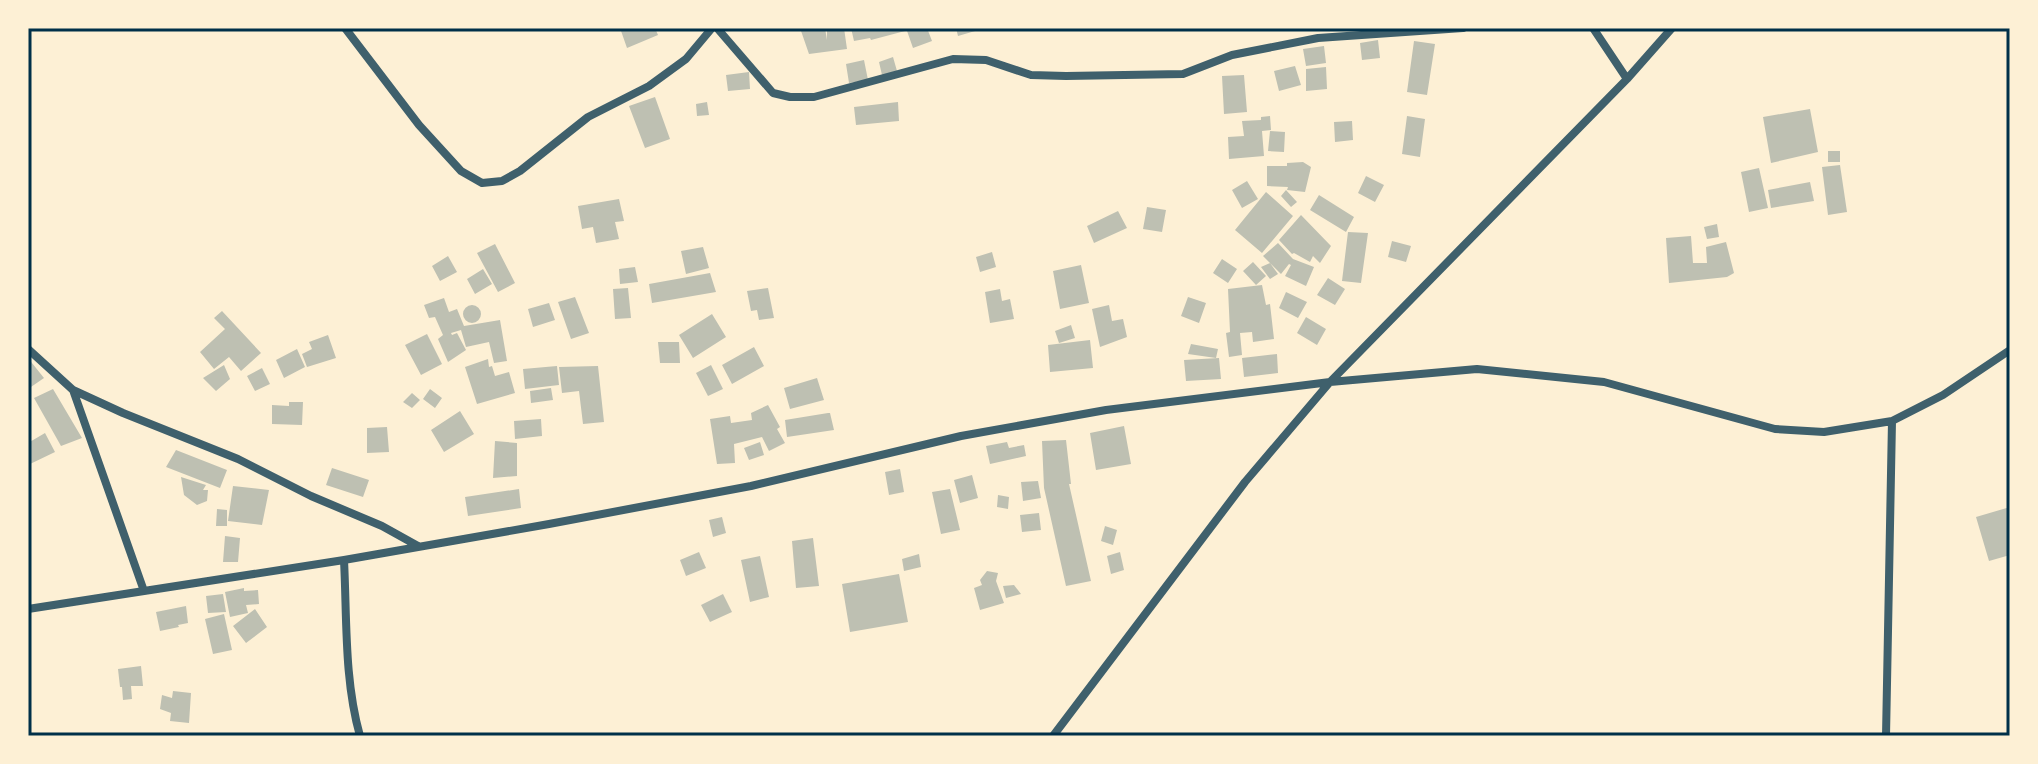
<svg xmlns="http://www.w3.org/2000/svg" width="2038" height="764" font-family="Signika,sans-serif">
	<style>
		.building { fill: #bec0b2 }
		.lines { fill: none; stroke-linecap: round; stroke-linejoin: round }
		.minor { stroke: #3f606c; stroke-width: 8 }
		.neatline { fill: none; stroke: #003049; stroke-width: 3 }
	</style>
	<rect width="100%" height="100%" fill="#fdf0d5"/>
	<path class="building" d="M 620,28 L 655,28 L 658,35 L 627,48 Z
		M 800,28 L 825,28 L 827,40 L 827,28 L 844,28 L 847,49 L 809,54 Z
		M 851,28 L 904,28 L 905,31 L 871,40 L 870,38 L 854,41 Z
		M 906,28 L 927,28 L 932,41 L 913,48 Z
		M 956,28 L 982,28 L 982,29 L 958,36 Z
		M 1378,40 L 1380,58 L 1362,60 L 1360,43 Z
		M 1414,41 L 1435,44 L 1427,95 L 1407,92 Z
		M 1324,46 L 1326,63 L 1306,66 L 1303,49 Z
		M 893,57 L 897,71 L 882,75 L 879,62 Z
		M 864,60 L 868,80 L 849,83 L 846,64 Z
		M 1295,66 L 1301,85 L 1279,91 L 1274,71 Z
		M 1326,67 L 1327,89 L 1306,91 L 1306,69 Z
		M 749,72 L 750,89 L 728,91 L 726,75 Z
		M 1244,75 L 1247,112 L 1224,114 L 1222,76 Z
		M 655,97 L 670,139 L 645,148 L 629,106 Z
		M 707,102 L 709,115 L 697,116 L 696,104 Z
		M 898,102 L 899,121 L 856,125 L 854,107 Z
		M 1810,109 L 1818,152 L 1771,163 L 1763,117 Z
		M 1270,116 L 1271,130 L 1262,131 L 1264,156 L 1229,159 L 1228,137 L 1244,136 L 1242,121 L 1261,120 L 1261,117 Z
		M 1407,116 L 1425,119 L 1420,157 L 1402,154 Z
		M 1352,121 L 1353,140 L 1335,142 L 1334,122 Z
		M 1270,131 L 1285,132 L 1284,152 L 1268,151 Z
		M 1828,151 L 1840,151 L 1840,162 L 1828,162 Z
		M 1303,162 L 1311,167 L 1305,192 L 1287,190 L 1288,187 L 1267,186 L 1267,166 L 1287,166 L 1287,163 Z
		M 1840,165 L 1847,212 L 1828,215 L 1822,167 Z
		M 1759,168 L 1768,208 L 1749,212 L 1741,172 Z
		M 1366,176 L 1384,185 L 1375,202 L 1358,193 Z
		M 1247,181 L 1258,199 L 1242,208 L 1232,190 Z
		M 1810,182 L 1814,201 L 1771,208 L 1768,190 Z
		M 1286,190 L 1297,202 L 1291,207 L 1281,196 Z
		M 1266,192 L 1293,216 L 1262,253 L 1235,230 Z
		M 1319,195 L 1354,217 L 1346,232 L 1310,210 Z
		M 619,199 L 624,221 L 615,222 L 619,239 L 596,243 L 593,227 L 582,229 L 578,206 Z
		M 1147,207 L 1166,210 L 1162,232 L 1143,229 Z
		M 1118,211 L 1127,228 L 1094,243 L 1087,226 Z
		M 1301,215 L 1331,246 L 1320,263 L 1313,256 L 1310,262 L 1294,253 L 1292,254 L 1279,240 Z
		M 1717,224 L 1719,237 L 1707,239 L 1704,227 Z
		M 1348,232 L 1368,233 L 1361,283 L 1342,281 Z
		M 1691,236 L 1693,263 L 1707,263 L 1706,247 L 1726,242 L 1734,273 L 1727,277 L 1669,283 L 1666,238 Z
		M 1392,241 L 1411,246 L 1406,262 L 1388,257 Z
		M 1278,243 L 1293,259 L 1314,267 L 1306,286 L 1285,276 L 1291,265 L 1289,264 L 1281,274 L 1263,256 Z
		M 495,244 L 515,283 L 498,292 L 477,253 Z
		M 703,247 L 709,268 L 686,274 L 681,251 Z
		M 992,252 L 996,267 L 980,272 L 976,257 Z
		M 448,256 L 457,272 L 440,281 L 432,266 Z
		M 1222,259 L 1237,269 L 1228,283 L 1213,273 Z
		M 1253,262 L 1266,276 L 1256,285 L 1243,271 Z
		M 1270,263 L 1278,274 L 1270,279 L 1261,267 Z
		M 1081,265 L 1089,303 L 1060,309 L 1053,271 Z
		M 635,267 L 638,282 L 620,284 L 619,269 Z
		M 483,269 L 492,284 L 475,294 L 467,279 Z
		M 710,273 L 716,292 L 652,303 L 649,284 Z
		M 1328,278 L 1345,289 L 1335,305 L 1317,295 Z
		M 1262,285 L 1266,305 L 1270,304 L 1274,339 L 1253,342 L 1252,332 L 1240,333 L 1242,355 L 1229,357 L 1226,333 L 1230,332 L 1228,289 Z
		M 628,288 L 631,318 L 615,319 L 613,289 Z
		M 768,288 L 774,318 L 759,320 L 757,310 L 751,311 L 747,291 Z
		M 1000,289 L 1002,301 L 1010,299 L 1014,319 L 990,323 L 985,292 Z
		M 1286,292 L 1307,302 L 1298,318 L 1279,308 Z
		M 575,297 L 589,333 L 571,339 L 558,302 Z
		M 1188,297 L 1206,303 L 1199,323 L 1181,316 Z
		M 444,298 L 449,312 L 457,309 L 464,326 L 500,320 L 507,361 L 494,363 L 489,342 L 466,347 L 461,330 L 451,333 L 452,335 L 457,333 L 466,350 L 448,362 L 438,339 L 443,335 L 435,317 L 429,318 L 424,305 Z
		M 549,303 L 555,320 L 533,327 L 528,309 Z
		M 1109,305 L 1112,321 L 1123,319 L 1127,337 L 1100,347 L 1092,309 Z
		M463 314a9 9 0 1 1 18 0a9 9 0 1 1-18 0Z
		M 222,311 L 261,353 L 241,371 L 229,357 L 214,369 L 200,352 L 225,329 L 214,318 Z
		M 712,314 L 726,337 L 693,358 L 679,335 Z
		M 1306,317 L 1326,329 L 1317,345 L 1297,333 Z
		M 1071,325 L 1075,338 L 1059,343 L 1055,331 Z
		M 427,334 L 442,364 L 421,375 L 405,345 Z
		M 328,335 L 336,358 L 307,367 L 302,354 L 312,349 L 309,342 Z
		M 1090,340 L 1093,368 L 1050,372 L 1048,345 Z
		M 658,342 L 679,342 L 680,363 L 660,363 Z
		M 1191,344 L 1218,349 L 1216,358 L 1188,354 Z
		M 754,347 L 764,366 L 732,384 L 722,365 Z
		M 297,349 L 305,367 L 284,378 L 276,360 Z
		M 1277,354 L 1278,373 L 1244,377 L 1242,358 Z
		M 28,358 L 44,378 L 28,389 Z
		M 1219,358 L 1221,379 L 1186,381 L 1184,360 Z
		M 488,359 L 489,367 L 492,366 L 495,376 L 509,372 L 515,393 L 477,404 L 465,367 Z
		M 224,365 L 230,379 L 216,391 L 203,378 Z
		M 711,365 L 723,389 L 708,396 L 696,373 Z
		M 557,366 L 559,385 L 525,389 L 523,369 Z
		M 598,366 L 604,422 L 583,424 L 579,391 L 562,393 L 559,367 Z
		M 262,368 L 270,384 L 255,391 L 247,376 Z
		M 817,378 L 824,400 L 790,409 L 784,388 Z
		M 551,388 L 553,400 L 531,403 L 530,391 Z
		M 53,389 L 82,438 L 61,446 L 34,398 Z
		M 430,389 L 442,398 L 435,408 L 423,399 Z
		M 412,393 L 420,400 L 412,408 L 403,402 Z
		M 289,402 L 303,402 L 302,425 L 272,424 L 272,405 L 289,406 Z
		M 768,405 L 780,427 L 777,429 L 785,443 L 769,451 L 762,437 L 734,444 L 735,463 L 717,464 L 710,419 L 730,416 L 731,423 L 752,420 L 751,413 Z
		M 460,411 L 474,434 L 444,452 L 431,430 Z
		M 828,413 L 830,413 L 834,430 L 787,437 L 785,420 Z
		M 541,419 L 542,436 L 515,439 L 514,421 Z
		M 1124,426 L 1131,464 L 1096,470 L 1090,433 Z
		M 387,427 L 389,452 L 367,453 L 367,428 Z
		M 45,433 L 55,452 L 28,465 L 28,443 Z
		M 1066,440 L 1071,484 L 1069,484 L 1091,581 L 1066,586 L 1044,488 L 1042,441 Z
		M 495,441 L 517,443 L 517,476 L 493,478 Z
		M 760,442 L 764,455 L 749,460 L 744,448 Z
		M 1007,442 L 1009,448 L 1024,445 L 1026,456 L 990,464 L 986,446 Z
		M 176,450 L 227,470 L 220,488 L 166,467 Z
		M 332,468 L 369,480 L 363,497 L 326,485 Z
		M 900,469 L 904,492 L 889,495 L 885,472 Z
		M 972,475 L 978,498 L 960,503 L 954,480 Z
		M 181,477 L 206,485 L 203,490 L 208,490 L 207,501 L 197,505 L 184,495 Z
		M 1038,481 L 1041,498 L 1023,501 L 1021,482 Z
		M 233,486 L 269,490 L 262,525 L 228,521 Z
		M 519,489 L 521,508 L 468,516 L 465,497 Z
		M 950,489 L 960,530 L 941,534 L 932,492 Z
		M 998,495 L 1009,497 L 1008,509 L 997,507 Z
		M 2010,507 L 2010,555 L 1989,561 L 1976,517 Z
		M 217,509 L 227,510 L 227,526 L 216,526 Z
		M 1039,513 L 1041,530 L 1022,532 L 1020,515 Z
		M 722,517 L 726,533 L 713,537 L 709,520 Z
		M 1105,526 L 1117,530 L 1113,545 L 1101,541 Z
		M 225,536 L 240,538 L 238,562 L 223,562 Z
		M 813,538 L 819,586 L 796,588 L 792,541 Z
		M 699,552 L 706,568 L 686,576 L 680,560 Z
		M 1120,552 L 1124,570 L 1111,574 L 1107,556 Z
		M 919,554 L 921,567 L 904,571 L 902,559 Z
		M 760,556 L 769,597 L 750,602 L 741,560 Z
		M 987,571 L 998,573 L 996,581 L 1004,603 L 980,610 L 974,588 L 982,585 L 980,580 Z
		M 899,574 L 908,622 L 850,632 L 842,584 Z
		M 1014,585 L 1021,594 L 1006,598 L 1003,586 Z
		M 244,588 L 244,591 L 258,590 L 259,604 L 246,605 L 248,613 L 230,617 L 225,592 Z
		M 223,594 L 226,612 L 208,613 L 206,596 Z
		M 723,594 L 732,612 L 710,622 L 701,605 Z
		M 186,606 L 188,623 L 178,625 L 179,627 L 160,631 L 156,612 Z
		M 255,609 L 267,627 L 246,643 L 233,626 Z
		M 224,614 L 232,650 L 213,654 L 205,619 Z
		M 141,666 L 143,686 L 131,686 L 132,699 L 123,700 L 122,687 L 120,687 L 118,669 Z
		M 173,691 L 191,693 L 189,723 L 170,721 L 171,713 L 160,709 L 162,695 L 172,698 Z"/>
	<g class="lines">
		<path class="minor" d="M 345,28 L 419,125 L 461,171 L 482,183 L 502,181 L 520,171 L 588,117 L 649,86 L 686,59 L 712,28
			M 717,28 L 773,93 L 790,97 L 814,97 L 953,59 L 986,60 L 1031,75 L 1066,76 L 1183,74 L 1232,55 L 1318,38 L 1463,28
			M 1593,28 L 1627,79
			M 28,349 L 73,390 L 123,413 L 238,459 L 311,496 L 382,526 L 418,546
			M 73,390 L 144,591
			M 344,560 C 347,618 344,679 360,736
			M 28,609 L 344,560 L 549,524 L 751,486 L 961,436 L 1106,410 L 1330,382 L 1477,369 L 1604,382 L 1775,429 L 1824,432 L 1892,421 L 1943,395 L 2010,350
			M 1053,736 L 1245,482 L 1330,382 L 1627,79 L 1672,28
			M 1886,736 L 1892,421"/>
	</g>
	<rect width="2038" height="764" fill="none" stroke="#fdf0d5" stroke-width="60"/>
	<rect x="30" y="30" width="1978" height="704" class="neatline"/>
</svg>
